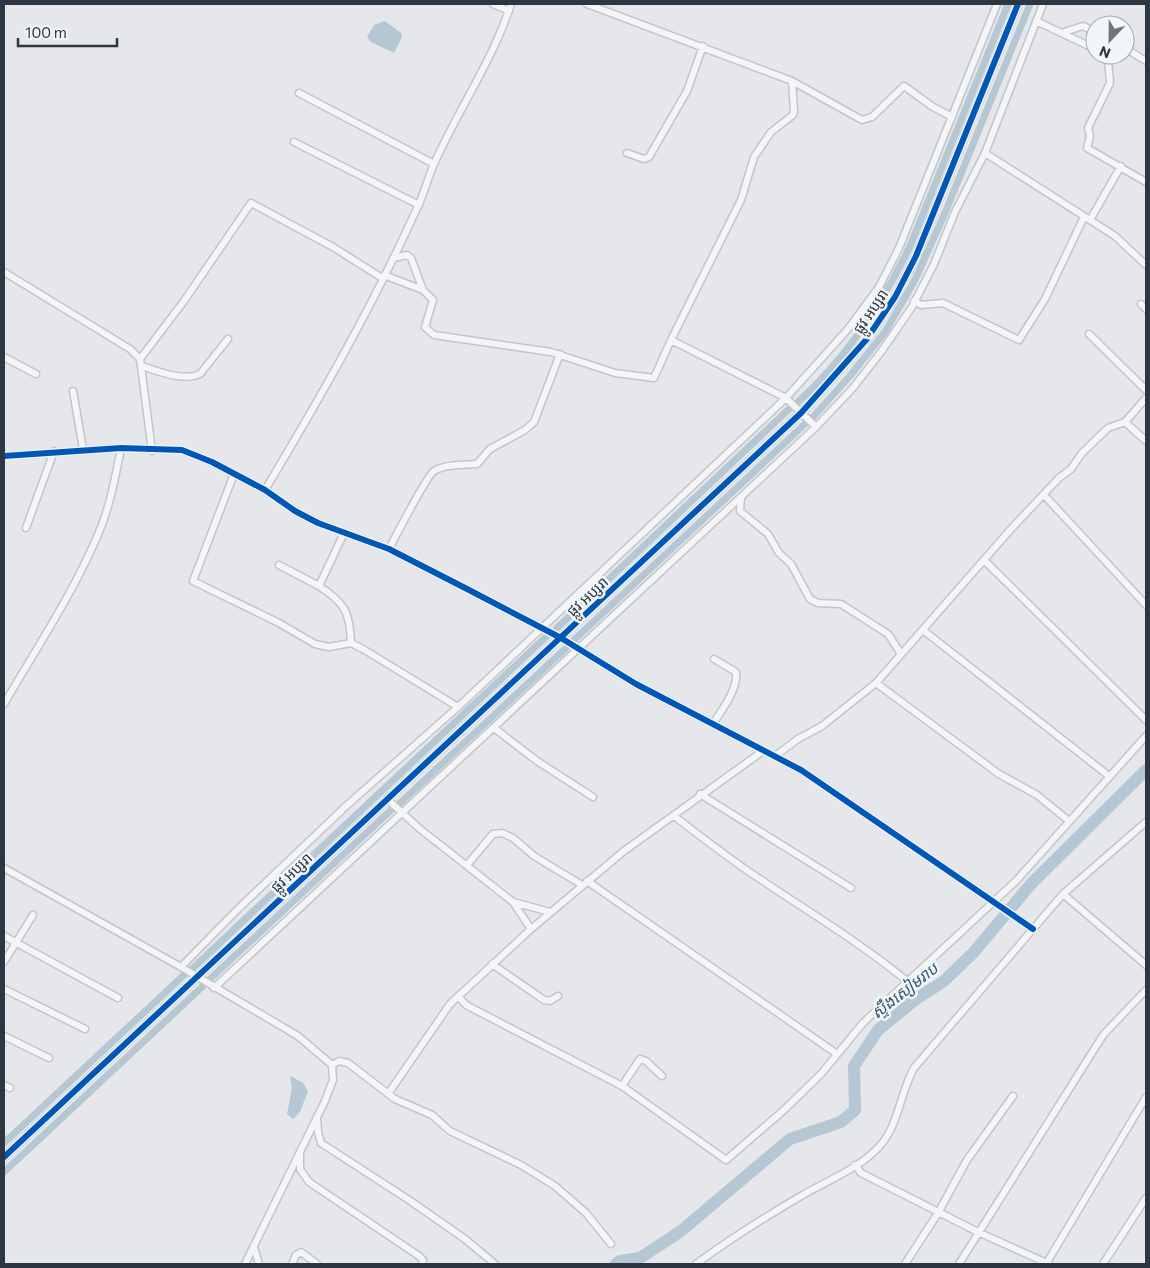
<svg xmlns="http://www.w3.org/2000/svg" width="1150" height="1268" font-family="Commissioner,'Noto Sans Khmer',sans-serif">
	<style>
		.water { fill: #b5c7d3 }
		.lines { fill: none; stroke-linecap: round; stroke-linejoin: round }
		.canal { stroke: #b5c7d3; stroke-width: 7 }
		.river { stroke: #b5c7d3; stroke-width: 12 }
		.minor-casing { stroke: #c3c5c8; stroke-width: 9 }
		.tertiary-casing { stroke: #c3c5c8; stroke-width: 10 }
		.minor { stroke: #f4f5f6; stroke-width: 6 }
		.tertiary { stroke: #f4f5f6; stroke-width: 8 }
		.cycleway-casing { stroke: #f3f6f8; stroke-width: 9 }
		.cycleway { stroke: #0057b8; stroke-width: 6 }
		.labels { text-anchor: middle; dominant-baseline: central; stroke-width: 5; stroke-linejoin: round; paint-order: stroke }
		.street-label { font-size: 15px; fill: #2c3743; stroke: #f3f6f8 }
		.water-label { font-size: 16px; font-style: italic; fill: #375b75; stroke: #f3f6f8 }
	</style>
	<rect width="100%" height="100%" fill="#e5e7ea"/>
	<path class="water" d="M 385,21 L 401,33 L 402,37 L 394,53 L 371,42 L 367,37 L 374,25 Z
		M 290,1076 L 303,1083 L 308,1091 L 300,1112 L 293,1119 L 287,1114 L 292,1088 Z"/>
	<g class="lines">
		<path class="canal" d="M 798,402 C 845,359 883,303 910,246 L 1008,4
			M 813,417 L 849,377 L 885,332 L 915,280 L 945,213 L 1030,4
			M 557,628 L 789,409
			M 574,640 L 805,424
			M 400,803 L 566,648
			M 193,968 L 548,635
			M 210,979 L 391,810
			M 4,1143 L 184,975
			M 4,1172 L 202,987"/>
		<path class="river" d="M 616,1264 L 620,1261 L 640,1258 L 681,1231 L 790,1139 L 841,1122 L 855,1110 L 854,1066 L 878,1030 L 916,999 L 944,981 L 974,952 L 1031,884 L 1146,770"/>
		<defs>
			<path id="minor" d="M 493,4 L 509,11
				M 587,4 L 792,81 L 862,120 L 872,117 L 904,86 L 933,107 L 952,117
				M 1036,21 L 1089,46 L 1095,51
				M 1061,33 L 1083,26 L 1095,32
				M 1125,48 L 1146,61
				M 1101,55 L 1108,60 L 1110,83 L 1088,128 L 1090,136 L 1087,148 L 1146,182
				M 299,93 L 434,164
				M 294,142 L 419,205
				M 627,153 L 644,159 L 649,157 L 687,91 L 703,46
				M 985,153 L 1115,236 L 1146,265
				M 1090,220 L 1121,166
				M 393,258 L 407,255 L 411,258 L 423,290 L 433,300 L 425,327 L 434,335 L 551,352 L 615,373 L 654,378 L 671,340 L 786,398 L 816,427
				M 4,272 L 130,349 L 140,359 L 141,366 L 152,451
				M 384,275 L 423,290
				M 914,301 L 921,305 L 943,303 L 1019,340 L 1045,299 L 1084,217
				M 1141,304 L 1146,309
				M 1089,334 L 1146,390
				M 671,340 L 741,200 L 754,157 L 771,132 L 793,115 L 794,111 L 792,81
				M 4,357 L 36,374
				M 140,359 L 184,301 L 251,203 L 333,247 L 382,278
				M 141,366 C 159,371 182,382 200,374 L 228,339
				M 73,391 L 83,449
				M 1125,422 L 1146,441
				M 4,456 L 121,448 L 182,450 L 212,462 L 265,490 L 295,511 L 318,523 L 389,549 L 471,591 L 561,638 L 636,684 L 801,770 L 1033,929
				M 234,474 L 193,581 L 279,623 L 315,644 L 329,647 L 351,643 L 363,649 L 458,707
				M 265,490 C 320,398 374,304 418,206 C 424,193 428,178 434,164 C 458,110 493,60 511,4
				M 1044,495 L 1146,605
				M 741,498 L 740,511 L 768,534 L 779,553 L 791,564 L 810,599 L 818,603 L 841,604 L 888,634 L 901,654
				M 26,528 L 54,451
				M 389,549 C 396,536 427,475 434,471 C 446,464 464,465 477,464 L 490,449 L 525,430 L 534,422 L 560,354
				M 984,560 L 1146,720
				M 279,565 L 319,586 L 344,533
				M 319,586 C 345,603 350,612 351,643
				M 923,630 L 1109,776
				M 876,683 L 999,774 L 1037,795 L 1069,821
				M 4,704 C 36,649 72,595 97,537 C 110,508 115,478 121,448
				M 713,724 C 722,709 738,690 736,672 L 714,659
				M 494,728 L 537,761 L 593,797
				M 775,756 L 798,739 L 822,726 L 876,683 L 1011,529 L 1059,478 L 1071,469 L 1082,453 L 1108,428 L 1125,422 L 1146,398
				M 700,794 L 851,888
				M 387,799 L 420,829 L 513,902 L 531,929
				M 674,816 C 703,838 732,861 763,881 C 812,914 862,944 907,981
				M 467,865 L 493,834 L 502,833 L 513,838 L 534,856 L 582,885
				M 4,868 L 181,967 L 298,1036 L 332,1065 L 333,1080 L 325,1101 L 245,1264
				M 587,881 L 837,1054
				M 1063,894 L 1146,965
				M 513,902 L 550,912
				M 4,936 L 118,998
				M 4,962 L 33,915
				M 492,964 L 544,1000 L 550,1001 L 558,996
				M 181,967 L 238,909 L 345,807 L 458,707 L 786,398 L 848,329 L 879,287 L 899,248 L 997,4
				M 214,988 L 816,427 L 852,389 L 881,352 L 912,307 L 934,264 L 955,212 L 985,153 L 1043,4
				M 4,989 L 85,1029
				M 458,996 L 466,1005 L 622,1086 L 726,1160 L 784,1110 L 821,1074 L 863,1023 L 1016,881 L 1146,736
				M 4,1036 L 49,1058
				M 332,1065 L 339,1061 L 348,1063 L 395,1099 L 432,1115 L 450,1131 L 521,1165 L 555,1186 L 586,1213 L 611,1244
				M 4,1085 L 10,1088
				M 622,1086 L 640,1059 L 646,1061 L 662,1076
				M 388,1094 L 450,1004 L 531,929 L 624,851 L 763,751
				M 317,1117 L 318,1132 L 321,1143 L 409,1200 L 465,1239 L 495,1264
				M 300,1152 L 300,1169 L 309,1182 L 419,1256 L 423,1260 L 422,1264
				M 855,1165 L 861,1173 L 980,1233 L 1049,1264
				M 254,1247 L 259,1264
				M 292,1264 L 296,1255 L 301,1252 L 317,1264
				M 696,1264 C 730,1239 765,1217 801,1196 C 828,1180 864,1167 883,1142 C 899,1121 901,1091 914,1068 L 1063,894 L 1146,822
				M 905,1264 L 938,1213 L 967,1160 L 1013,1096
				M 959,1264 L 1095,1048 L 1104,1034 L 1146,990
				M 1046,1264 L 1146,1097
				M 1103,1264 L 1146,1198"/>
			<path id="tertiary" d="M 4,1157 L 801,413 L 866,340 L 895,297 L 916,256 L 1018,4"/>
		</defs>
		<use href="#minor" class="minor-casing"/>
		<use href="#tertiary" class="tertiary-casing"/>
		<use href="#minor" class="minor"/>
		<use href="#tertiary" class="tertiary"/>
		<defs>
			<path id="cycleway" d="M 4,456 L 121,448 L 182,450 L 212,462 L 265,490 L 295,511 L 318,523 L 389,549 L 471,591 L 561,638 L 636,684 L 801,770 L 1033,929
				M 4,1157 L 801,413 L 866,340 L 895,297 L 916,256 L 1018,4"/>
		</defs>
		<use href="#cycleway" class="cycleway-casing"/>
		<use href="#cycleway" class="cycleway"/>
	</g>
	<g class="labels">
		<g class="street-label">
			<text transform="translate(870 311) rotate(-56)">ផ្លូវ អប្សរា</text>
			<text transform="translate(587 596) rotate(-43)">ផ្លូវ អប្សរា</text>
			<text transform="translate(291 872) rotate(-43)">ផ្លូវ អប្សរា</text>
		</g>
		<g class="water-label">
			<text transform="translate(904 990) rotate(-38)">ស្ទឹងសៀមរាប</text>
		</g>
	</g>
	<rect width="1150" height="1268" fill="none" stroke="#2c3743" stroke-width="10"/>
	<g transform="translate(1110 40) rotate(202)"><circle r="24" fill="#f3f6f8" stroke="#a3aab0"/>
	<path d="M0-4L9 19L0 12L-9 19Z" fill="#6d757d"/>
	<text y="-8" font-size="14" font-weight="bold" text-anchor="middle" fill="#2c3743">N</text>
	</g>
	<path d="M18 38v8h99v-8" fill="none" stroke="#2c3743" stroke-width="2.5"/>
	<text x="25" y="38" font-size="15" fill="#2c3743" stroke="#f3f6f8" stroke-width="4" paint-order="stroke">100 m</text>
</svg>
